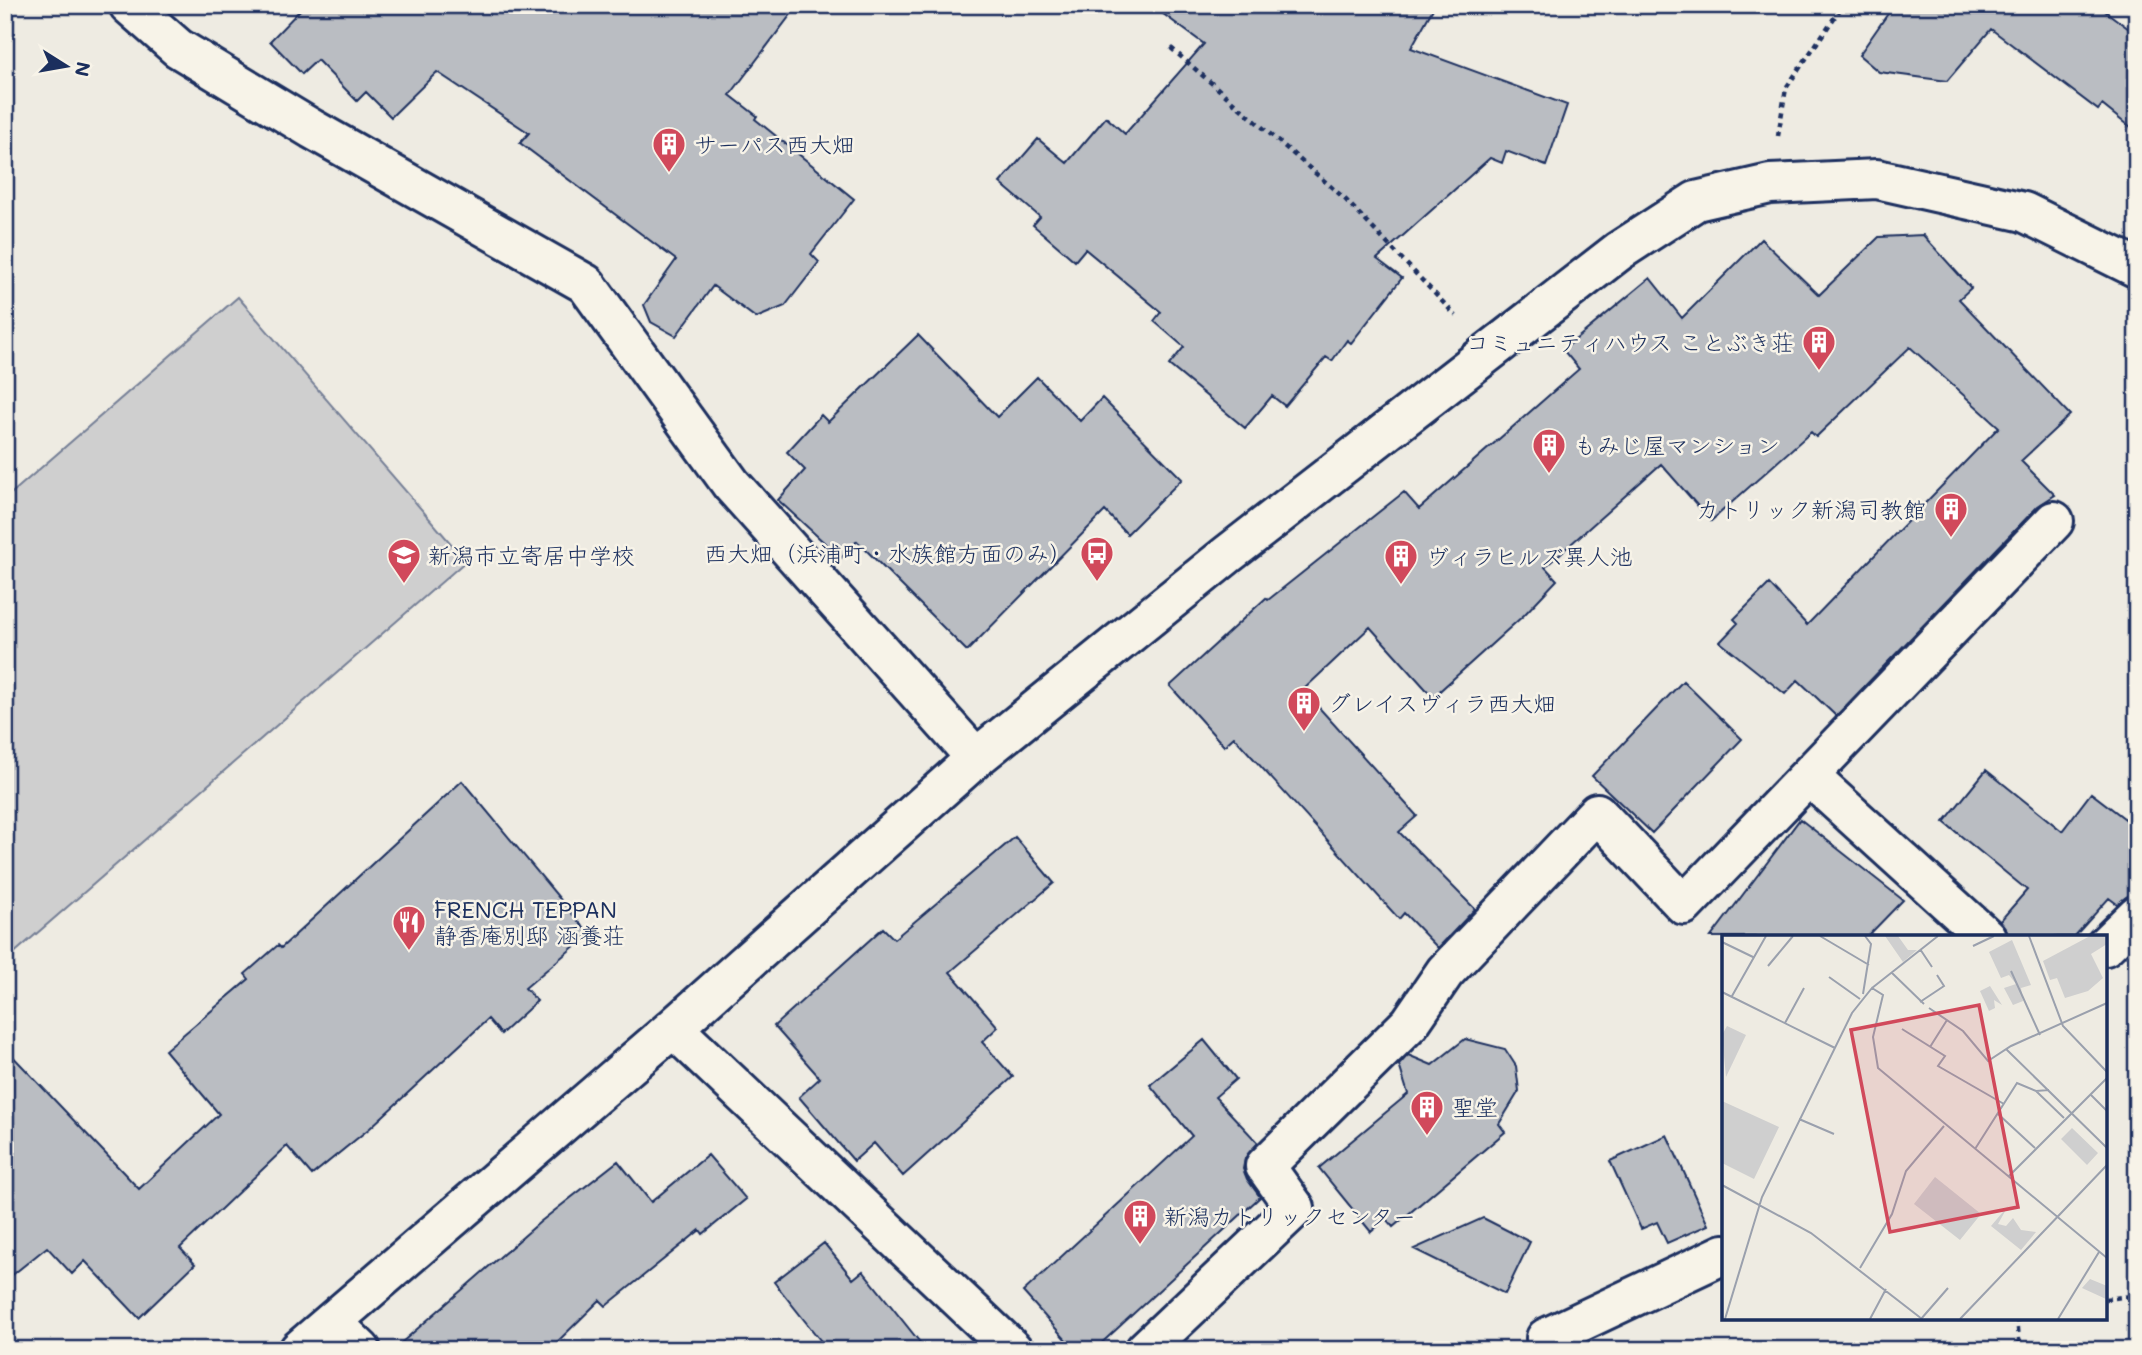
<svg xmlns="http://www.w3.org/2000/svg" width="2142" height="1355" font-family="Mali,'Klee One',sans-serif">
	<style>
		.green { fill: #cfcfcf; stroke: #757f96; stroke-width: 2 }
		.building { fill: #babdc2; stroke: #1b2f5e; stroke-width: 2 }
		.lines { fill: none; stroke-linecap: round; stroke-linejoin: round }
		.minor-casing { stroke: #1b2f5e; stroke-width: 44 }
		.path { stroke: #1b2f5e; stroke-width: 4.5; stroke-dasharray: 5 5; stroke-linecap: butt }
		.minor { stroke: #f7f3e8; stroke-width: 38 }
		.labels { text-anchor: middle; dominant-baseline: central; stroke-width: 5; stroke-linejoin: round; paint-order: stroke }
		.poi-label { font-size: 23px; fill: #1b2f5e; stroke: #f7f3e8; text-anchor: start }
		.inset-road { fill: none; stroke: #9aa0ad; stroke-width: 2 }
		.view { fill: #d1495b; fill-opacity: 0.15; stroke: #d1495b; stroke-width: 3.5 }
		.inset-edge { fill: none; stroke: #1b2f5e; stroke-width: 3.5 }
	</style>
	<rect width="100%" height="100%" fill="#eeebe2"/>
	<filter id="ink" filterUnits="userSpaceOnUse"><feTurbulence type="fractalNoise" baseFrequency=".0143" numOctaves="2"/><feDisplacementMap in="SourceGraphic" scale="14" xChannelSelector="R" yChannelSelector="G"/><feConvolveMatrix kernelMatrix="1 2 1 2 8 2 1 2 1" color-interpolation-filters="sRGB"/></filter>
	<g filter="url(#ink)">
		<path class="green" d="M 238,297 L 466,561 L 5,961 L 5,499 Z"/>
		<path class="building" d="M 305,5 L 798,5 L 730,95 L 757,116 L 755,119 L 854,199 L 811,254 L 819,262 L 785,306 L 756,318 L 713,286 L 676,336 L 651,322 L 644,305 L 676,260 L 520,143 L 529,133 L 437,72 L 391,117 L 366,92 L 357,101 L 317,60 L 302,74 L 270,41 Z
			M 1151,5 L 1435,5 L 1411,48 L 1567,105 L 1546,166 L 1506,151 L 1502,163 L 1490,158 L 1377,259 L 1402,278 L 1351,343 L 1347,340 L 1332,361 L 1326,357 L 1285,406 L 1272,396 L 1245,428 L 1169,365 L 1184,347 L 1154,321 L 1161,312 L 1085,249 L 1075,261 L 1033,225 L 1040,217 L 1000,183 L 1038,139 L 1067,163 L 1106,117 L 1125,134 L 1204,44 Z
			M 1894,5 L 2097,5 L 2137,35 L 2137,133 L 2102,105 L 2098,110 L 1991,29 L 1947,81 L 1879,72 L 1859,55 Z
			M 1923,235 L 1971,288 L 1959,299 L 2070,415 L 2021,461 L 2055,495 L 2038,506 L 1836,716 L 1798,680 L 1785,694 L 1720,642 L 1738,623 L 1734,619 L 1769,584 L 1807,625 L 1999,427 L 1910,347 L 1816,437 L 1811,432 L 1711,521 L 1661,464 L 1545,567 L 1557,580 L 1524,615 L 1433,697 L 1370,627 L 1303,690 L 1417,816 L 1399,832 L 1475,909 L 1438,948 L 1404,913 L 1399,919 L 1234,737 L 1224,746 L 1170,686 L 1266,598 L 1268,600 L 1404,492 L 1419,509 L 1579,369 L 1563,350 L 1650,278 L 1682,318 L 1761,239 L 1819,295 L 1879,237 Z
			M 918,335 L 997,417 L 1037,377 L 1080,421 L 1102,398 L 1182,479 L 1127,534 L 1105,511 L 967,651 L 857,541 L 841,558 L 778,500 L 805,470 L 787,452 L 821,415 L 828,422 Z
			M 1683,681 L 1742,739 L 1652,833 L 1592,776 Z
			M 1986,770 L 2062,831 L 2091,793 L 2137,828 L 2137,894 L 2131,894 L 2117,904 L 2109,898 L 2074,937 L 2007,937 L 2007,930 L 2000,921 L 2027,890 L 1944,822 Z
			M 462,781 L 589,934 L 525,988 L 537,1001 L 501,1034 L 488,1019 L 370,1128 L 312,1175 L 287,1146 L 180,1248 L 195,1264 L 139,1318 L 85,1261 L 72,1274 L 47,1247 L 5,1281 L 5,1048 L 139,1189 L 219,1114 L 165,1050 L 249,979 L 245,974 L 278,945 L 281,948 Z
			M 1800,819 L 1903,900 L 1867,937 L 1711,937 Z
			M 1015,837 L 1054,883 L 950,972 L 998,1027 L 982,1042 L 1013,1077 L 903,1176 L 874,1143 L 854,1161 L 799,1097 L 820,1078 L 774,1026 L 883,928 L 894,939 Z
			M 1465,1039 L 1505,1049 L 1516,1066 L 1519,1091 L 1499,1124 L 1505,1132 L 1393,1227 L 1386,1219 L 1371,1232 L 1319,1168 L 1408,1094 L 1399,1065 L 1408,1055 L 1432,1065 Z
			M 1204,1040 L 1236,1079 L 1215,1097 L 1258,1143 L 1245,1159 L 1243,1169 L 1247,1179 L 1260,1197 L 1094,1350 L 1075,1350 L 1023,1292 L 1192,1136 L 1150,1085 Z
			M 1667,1135 L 1708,1225 L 1667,1243 L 1657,1222 L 1641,1229 L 1610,1161 Z
			M 708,1155 L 746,1199 L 703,1234 L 700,1230 L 606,1306 L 600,1300 L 549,1350 L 393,1350 L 540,1222 L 618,1161 L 651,1202 Z
			M 1483,1218 L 1530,1242 L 1505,1294 L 1414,1249 Z
			M 824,1243 L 853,1279 L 863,1271 L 926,1350 L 828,1350 L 774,1282 Z"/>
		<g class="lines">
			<defs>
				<path id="minor" d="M 129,5 L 178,48 L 312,129 L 586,284 L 731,484 L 976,758
					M 1810,777 L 1986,937
					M 2105,946 L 2137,915
					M 673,1028 L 1013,1350
					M 332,1322 L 361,1350
					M 299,1350 L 673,1028 L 976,758 L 1227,555 L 1619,251 L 1696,201 L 1770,184 L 1877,179 L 2024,212 L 2137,268
					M 1145,1350 L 1295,1208 L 1265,1166 L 1410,1023 L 1445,972 L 1597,813 L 1684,905 L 2054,521
					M 1553,1350 L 1546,1338 L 1724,1254"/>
			</defs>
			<use href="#minor" class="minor-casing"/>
			<path class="path" d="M 1171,48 L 1344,198 L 1456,316
				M 1778,136 L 1786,88 L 1843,5
				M 2105,1299 L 2132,1296 L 2137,1291
				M 2017,1318 L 2020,1350"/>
			<use href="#minor" class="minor"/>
		</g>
	</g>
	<defs>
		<symbol id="building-pin" viewBox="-11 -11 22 30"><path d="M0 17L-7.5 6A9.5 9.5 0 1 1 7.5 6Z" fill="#d1495b" stroke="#f7f3e8"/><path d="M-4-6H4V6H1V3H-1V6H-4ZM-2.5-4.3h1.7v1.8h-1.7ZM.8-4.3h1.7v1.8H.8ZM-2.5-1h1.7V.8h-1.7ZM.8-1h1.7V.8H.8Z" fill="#fff"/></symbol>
		<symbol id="bus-pin" viewBox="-11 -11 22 30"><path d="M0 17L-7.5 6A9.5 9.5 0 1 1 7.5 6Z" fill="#d1495b" stroke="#f7f3e8"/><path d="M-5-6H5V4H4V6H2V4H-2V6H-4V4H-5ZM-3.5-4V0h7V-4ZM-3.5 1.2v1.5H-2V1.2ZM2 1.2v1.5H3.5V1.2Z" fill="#fff"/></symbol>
		<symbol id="school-pin" viewBox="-11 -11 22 30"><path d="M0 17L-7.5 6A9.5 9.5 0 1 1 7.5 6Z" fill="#d1495b" stroke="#f7f3e8"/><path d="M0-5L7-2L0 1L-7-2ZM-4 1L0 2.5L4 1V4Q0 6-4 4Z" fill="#fff"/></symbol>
		<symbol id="restaurant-pin" viewBox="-11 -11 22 30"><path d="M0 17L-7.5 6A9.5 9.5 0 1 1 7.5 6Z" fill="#d1495b" stroke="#f7f3e8"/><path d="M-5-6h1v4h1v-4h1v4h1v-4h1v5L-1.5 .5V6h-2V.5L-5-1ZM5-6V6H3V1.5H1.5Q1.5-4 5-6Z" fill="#fff"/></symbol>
	</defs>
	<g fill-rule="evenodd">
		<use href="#building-pin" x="650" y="125" width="38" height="52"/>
		<use href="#building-pin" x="1800" y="323" width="38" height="52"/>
		<use href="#building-pin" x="1530" y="426" width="38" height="52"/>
		<use href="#building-pin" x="1932" y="490" width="38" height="52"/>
		<use href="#bus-pin" x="1078" y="534" width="38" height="52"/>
		<use href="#school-pin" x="385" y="536" width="38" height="52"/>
		<use href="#building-pin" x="1382" y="537" width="38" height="52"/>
		<use href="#building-pin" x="1285" y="684" width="38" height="52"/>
		<use href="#restaurant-pin" x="390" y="903" width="38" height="52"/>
		<use href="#building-pin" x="1408" y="1088" width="38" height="52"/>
		<use href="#building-pin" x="1121" y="1197" width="38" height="52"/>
	</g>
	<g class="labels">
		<g class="poi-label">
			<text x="694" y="144">サーパス西大畑</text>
			<text x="1794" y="342" text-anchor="end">コミュニティハウス ことぶき荘</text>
			<text x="1574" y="445">もみじ屋マンション</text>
			<text x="1926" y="509" text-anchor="end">カトリック新潟司教館</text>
			<text x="1072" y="553" text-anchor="end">西大畑（浜浦町・水族館方面のみ）</text>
			<text x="428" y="555">新潟市立寄居中学校</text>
			<text x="1426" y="556">ヴィラヒルズ異人池</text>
			<text x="1328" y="703">グレイスヴィラ西大畑</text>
			<text x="434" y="909">FRENCH TEPPAN<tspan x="434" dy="26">静香庵別邸 涵養荘</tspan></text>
			<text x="1452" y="1107">聖堂</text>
			<text x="1164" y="1216">新潟カトリックセンター</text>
		</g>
	</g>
	<g transform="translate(1722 935)">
		<rect width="385" height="385" fill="#eeebe2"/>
		<path d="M 163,1 L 176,1 L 186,15 L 195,15 L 181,27 ZM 368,1 L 385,1 L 385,9 L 369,19 L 381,43 L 366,56 L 343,63 L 335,43 L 328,45 L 321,26 ZM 290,5 L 309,50 L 299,53 L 301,66 L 291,70 L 282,53 L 294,49 L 287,40 L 279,43 L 267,17 ZM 268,51 L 280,70 L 272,65 L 273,73 L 267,76 L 258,56 ZM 5,91 L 24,100 L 4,142 L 0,100 ZM 0,166 L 57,192 L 32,244 L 0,228 ZM 350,193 L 376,218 L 365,230 L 339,204 ZM 213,242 L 259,279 L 238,305 L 192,269 ZM 286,271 L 276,289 L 284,291 L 291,283 L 299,295 L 314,297 L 299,315 L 269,291 ZM 368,344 L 385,351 L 384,364 L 360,353 Z" fill="#cfcfcf"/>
		<path class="inset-road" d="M 98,1 L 147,30M 307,1 L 341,91 L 385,137M 0,7 L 31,22M 251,11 L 272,1M 198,14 L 210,32M 46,31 L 71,1M 289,36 L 318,100M 170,38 L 202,69M 107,42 L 138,64M 150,53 L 216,1M 0,57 L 113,113M 141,59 L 149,9 L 143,1M 10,61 L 44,1M 198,67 L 222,51 L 215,40M 207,73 L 241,96 L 266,126 L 289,111 L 385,68M 63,88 L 82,53M 180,94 L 223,121 L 216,131 L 282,169M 208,112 L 225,85M 284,114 L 385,213M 314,156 L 342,183M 368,159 L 385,176M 275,178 L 313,213M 77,184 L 112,199M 253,214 L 295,148 L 314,156 L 327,155M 287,241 L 385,143M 0,250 L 89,298 L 200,384M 138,333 L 170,279 L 184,236 L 222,191M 3,384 L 40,262 L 130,78 L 150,53 L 161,60 L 151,102 L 156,133 L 385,323M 148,384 L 164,354M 199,384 L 226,353M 238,384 L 385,230M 336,384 L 377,317"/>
		<path class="view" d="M 257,70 L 296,272 L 168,297 L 129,95 Z"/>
		<rect width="385" height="385" class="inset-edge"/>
	</g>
	<rect width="2142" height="1355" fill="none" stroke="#f7f3e8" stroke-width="28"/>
	<rect x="14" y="14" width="2114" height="1327" fill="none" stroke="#1b2f5e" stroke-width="2.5" filter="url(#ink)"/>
	<g transform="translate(66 66) rotate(101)" stroke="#f7f3e8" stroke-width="5" paint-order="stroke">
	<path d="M0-5L12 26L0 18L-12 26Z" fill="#1b2f5e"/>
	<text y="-10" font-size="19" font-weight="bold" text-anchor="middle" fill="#1b2f5e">N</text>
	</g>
</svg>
